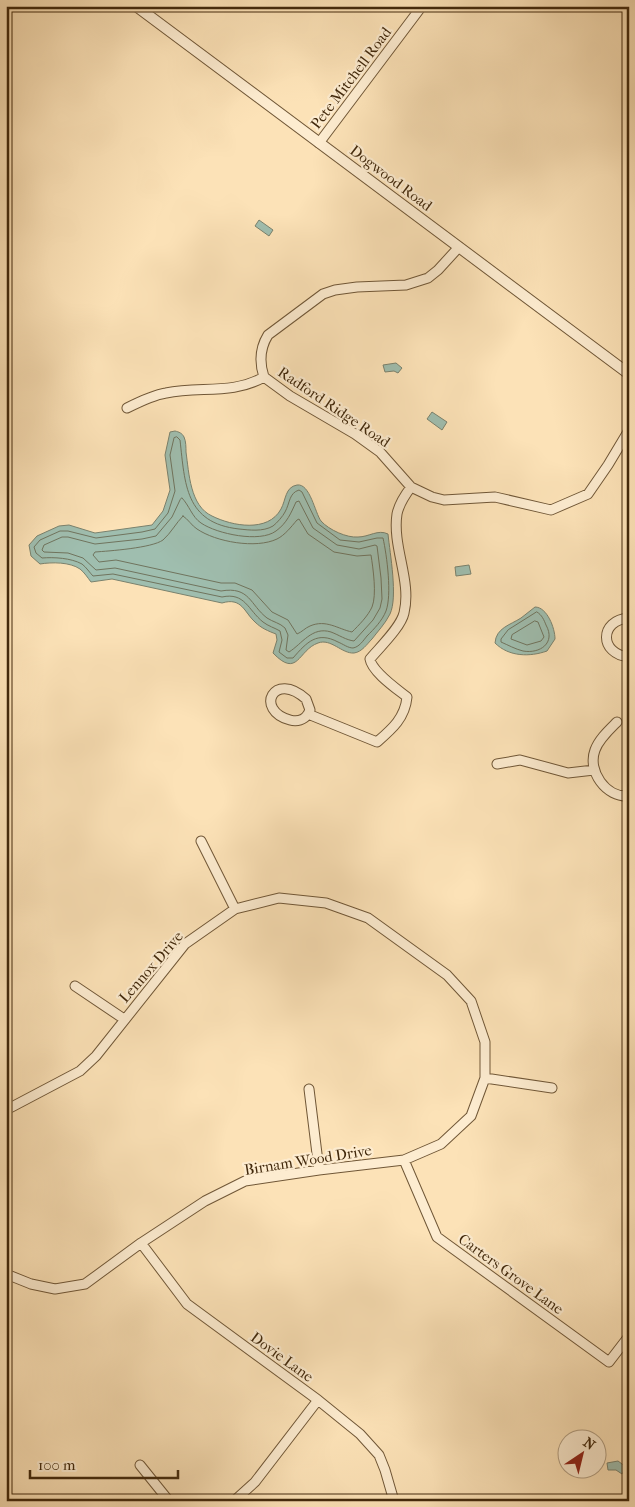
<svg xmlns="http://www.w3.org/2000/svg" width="635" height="1507" font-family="'IM FELL French Canon',serif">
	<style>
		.water { fill: #9fbeaf; stroke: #7a826e }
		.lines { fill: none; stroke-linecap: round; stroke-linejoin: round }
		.shore { stroke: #70745e; stroke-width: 1 }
		.minor-casing { stroke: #705737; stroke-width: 11 }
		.tertiary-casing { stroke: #705737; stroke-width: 12 }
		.minor { stroke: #fdecd0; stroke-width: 9 }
		.tertiary { stroke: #fdecd0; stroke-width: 10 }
		.labels { text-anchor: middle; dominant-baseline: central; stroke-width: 4.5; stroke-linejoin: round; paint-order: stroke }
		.street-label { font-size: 15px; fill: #42290c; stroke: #fdecd0 }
	</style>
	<rect width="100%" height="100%" fill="#fce2b7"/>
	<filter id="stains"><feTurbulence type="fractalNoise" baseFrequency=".004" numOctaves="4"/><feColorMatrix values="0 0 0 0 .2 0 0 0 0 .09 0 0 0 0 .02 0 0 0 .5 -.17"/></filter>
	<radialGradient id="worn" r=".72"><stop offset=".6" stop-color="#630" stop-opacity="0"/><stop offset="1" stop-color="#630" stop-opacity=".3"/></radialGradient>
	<path class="water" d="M 259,220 L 273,230 L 269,236 L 255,226 Z
		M 396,363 L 402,368 L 398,373 L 394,371 L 385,372 L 383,365 Z
		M 432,412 L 447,422 L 442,430 L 427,419 Z
		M 175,431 C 179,432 182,433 184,437 C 186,441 186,448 186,452 C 189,473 190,506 212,516 C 232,526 268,533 281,509 C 286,500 285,487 297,485 C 310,483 315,513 321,521 C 329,530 347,538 358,537 C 369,537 378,529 388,534 C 390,554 398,597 390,614 C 385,624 378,631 372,639 C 367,644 362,652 354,653 C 342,654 331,638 318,643 C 298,650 298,679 273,653 L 277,640 L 276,634 C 268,631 261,628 255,622 C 244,612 242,597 222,603 L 112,579 L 91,582 C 88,578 84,572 80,569 C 70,562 52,562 40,564 L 31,556 L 29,545 L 37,536 L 59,526 L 69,525 L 95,533 L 152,525 L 163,511 L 170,490 L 165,455 L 170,432 Z
		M 469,565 L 471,574 L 456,576 L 455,567 Z
		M 535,607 C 547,607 555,628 555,639 L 547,651 C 530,657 509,657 495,643 C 496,628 510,625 521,618 C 526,614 530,611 535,607 Z
		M 618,1461 L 626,1467 L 622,1474 L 616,1470 L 608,1470 L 607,1463 Z"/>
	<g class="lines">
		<path class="shore" d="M 177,437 L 180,440 C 185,484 185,523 239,529 C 249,530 263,532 273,526 C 277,523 283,516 285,512 C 290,503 289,493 299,490 L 302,492 L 317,523 L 340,540 L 359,542 L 377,538 L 383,538 C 387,556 392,595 386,611 C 382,621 374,629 367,636 C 363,641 359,647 353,648 C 348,648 343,644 338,642 C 317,631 307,642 293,658 L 287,658 L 279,652 L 282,640 L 280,631 C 275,628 268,626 263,622 C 248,610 245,592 222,597 L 113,574 L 93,576 C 90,573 86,567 82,564 C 71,558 54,557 42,558 L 36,553 L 34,547 L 40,540 L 60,531 L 68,531 L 96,538 L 142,532 L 155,529 L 168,513 L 175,491 L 170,455 L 174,438 Z
			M 182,498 C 189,505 192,517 201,523 C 217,534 260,543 276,531 C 287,523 291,513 296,502 L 299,501 L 313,528 L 337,545 L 359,549 L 375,545 L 377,546 L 381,578 L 382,599 L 380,608 L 373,620 L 354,641 C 346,640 339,635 331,632 C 312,626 302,644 289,652 L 286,650 L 288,635 L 285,628 C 280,623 273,622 267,618 C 250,605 250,586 221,591 L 115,568 L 96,570 L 83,558 L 68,553 L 44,552 L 42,550 L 44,545 L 62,537 L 68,537 L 95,544 L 142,539 L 156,536 L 172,517 L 180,500 Z
			M 183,516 C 188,519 192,526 197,529 C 216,542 256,549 277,539 C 285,535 291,527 297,520 L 299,519 L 308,534 L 334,552 L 357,556 L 371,555 C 373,568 377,595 372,607 C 368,616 359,625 352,632 C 338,629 326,619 310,626 C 305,628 302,632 297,634 L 288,620 L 272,612 L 252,590 L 235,583 L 221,583 L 116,560 L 99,562 L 93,555 L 95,552 C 109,551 152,548 163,540 C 171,533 176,523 183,516 Z
			M 537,612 C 542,615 544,620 546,625 C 556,643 540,654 523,651 C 515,649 508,645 501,642 L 501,639 L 508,630 Z
			M 535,621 L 538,622 L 544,637 L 541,641 L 527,645 L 511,639 L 512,635 Z"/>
		<defs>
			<path id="minor" d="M 319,143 L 422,6
				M 459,247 L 438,270 L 428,278 L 406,285 L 357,287 L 335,290 L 323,294 L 268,335 C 260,348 259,362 264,377 L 290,396 L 355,434 L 380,452 L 411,487 L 432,497 L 444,500 L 495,497 L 551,510 L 588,494 L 608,465 L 629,430
				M 127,408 C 139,402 153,395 166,393 C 201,386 232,395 264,377
				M 629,618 C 599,620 599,654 629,657
				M 308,714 C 304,720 297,722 290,720 C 254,710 274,670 306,699 L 310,710 L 308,714 L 377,742 C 392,729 405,718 407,697 C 397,689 372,672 370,659 C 380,647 401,627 404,613 C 412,581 392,547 397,514 C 399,504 405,495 411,487
				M 617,722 C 609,730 599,739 595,750 C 587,771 606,798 629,796
				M 497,764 L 520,760 L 568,773 L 594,770
				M 201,841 L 235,909
				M 75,986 L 124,1019
				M 485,1078 L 552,1088
				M 309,1089 L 319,1170
				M 6,1110 L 80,1071 L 96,1056 L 185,944 L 235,909 L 279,898 L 326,903 L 368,918 L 447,975 L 471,1001 L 485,1042 L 485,1078 L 471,1116 L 441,1144 L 404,1160 L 319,1170 L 245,1181 L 205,1201 L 141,1243 L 85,1284 L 55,1289 L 31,1284 L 6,1274
				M 404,1160 L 437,1237 L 609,1362 L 629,1336
				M 141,1243 L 187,1304 L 318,1400 L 360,1434 L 379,1455 L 385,1470 L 394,1501
				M 140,1465 L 169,1501
				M 234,1501 L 255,1482 L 318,1400"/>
			<path id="tertiary" d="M 136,6 L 629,374"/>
		</defs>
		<use href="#minor" class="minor-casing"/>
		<use href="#tertiary" class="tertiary-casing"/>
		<use href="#minor" class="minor"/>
		<use href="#tertiary" class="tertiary"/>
	</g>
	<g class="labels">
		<g class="street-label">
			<text transform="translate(351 78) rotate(-53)">Pete Mitchell Road</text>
			<text transform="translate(391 178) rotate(37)">Dogwood Road</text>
			<text transform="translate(334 407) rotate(34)">Radford Ridge Road</text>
			<text transform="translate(151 967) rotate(-49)">Lennox Drive</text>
			<text transform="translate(308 1160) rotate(-9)">Birnam Wood Drive</text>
			<text transform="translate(511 1274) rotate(36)">Carters Grove Lane</text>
			<text transform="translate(282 1357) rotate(36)">Dovie Lane</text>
		</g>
	</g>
	<rect width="635" height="1507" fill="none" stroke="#fce2b7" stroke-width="25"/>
	<rect x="8" y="8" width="620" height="1492" fill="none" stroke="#42290c" stroke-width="2.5"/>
	<rect x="12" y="12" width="610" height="1482" fill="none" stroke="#42290c"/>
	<g transform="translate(582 1454) rotate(35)"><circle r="24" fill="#fdecd0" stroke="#b29e82"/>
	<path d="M0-4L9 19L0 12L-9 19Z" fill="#8f2418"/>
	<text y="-8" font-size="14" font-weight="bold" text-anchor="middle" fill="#42290c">N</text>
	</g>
	<path d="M30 1470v8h148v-8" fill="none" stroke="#42290c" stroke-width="2.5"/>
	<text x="38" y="1470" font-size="15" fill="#42290c" stroke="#fdecd0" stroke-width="4" paint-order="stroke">100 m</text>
	<rect width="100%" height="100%" filter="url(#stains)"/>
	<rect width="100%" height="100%" fill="url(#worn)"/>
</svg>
